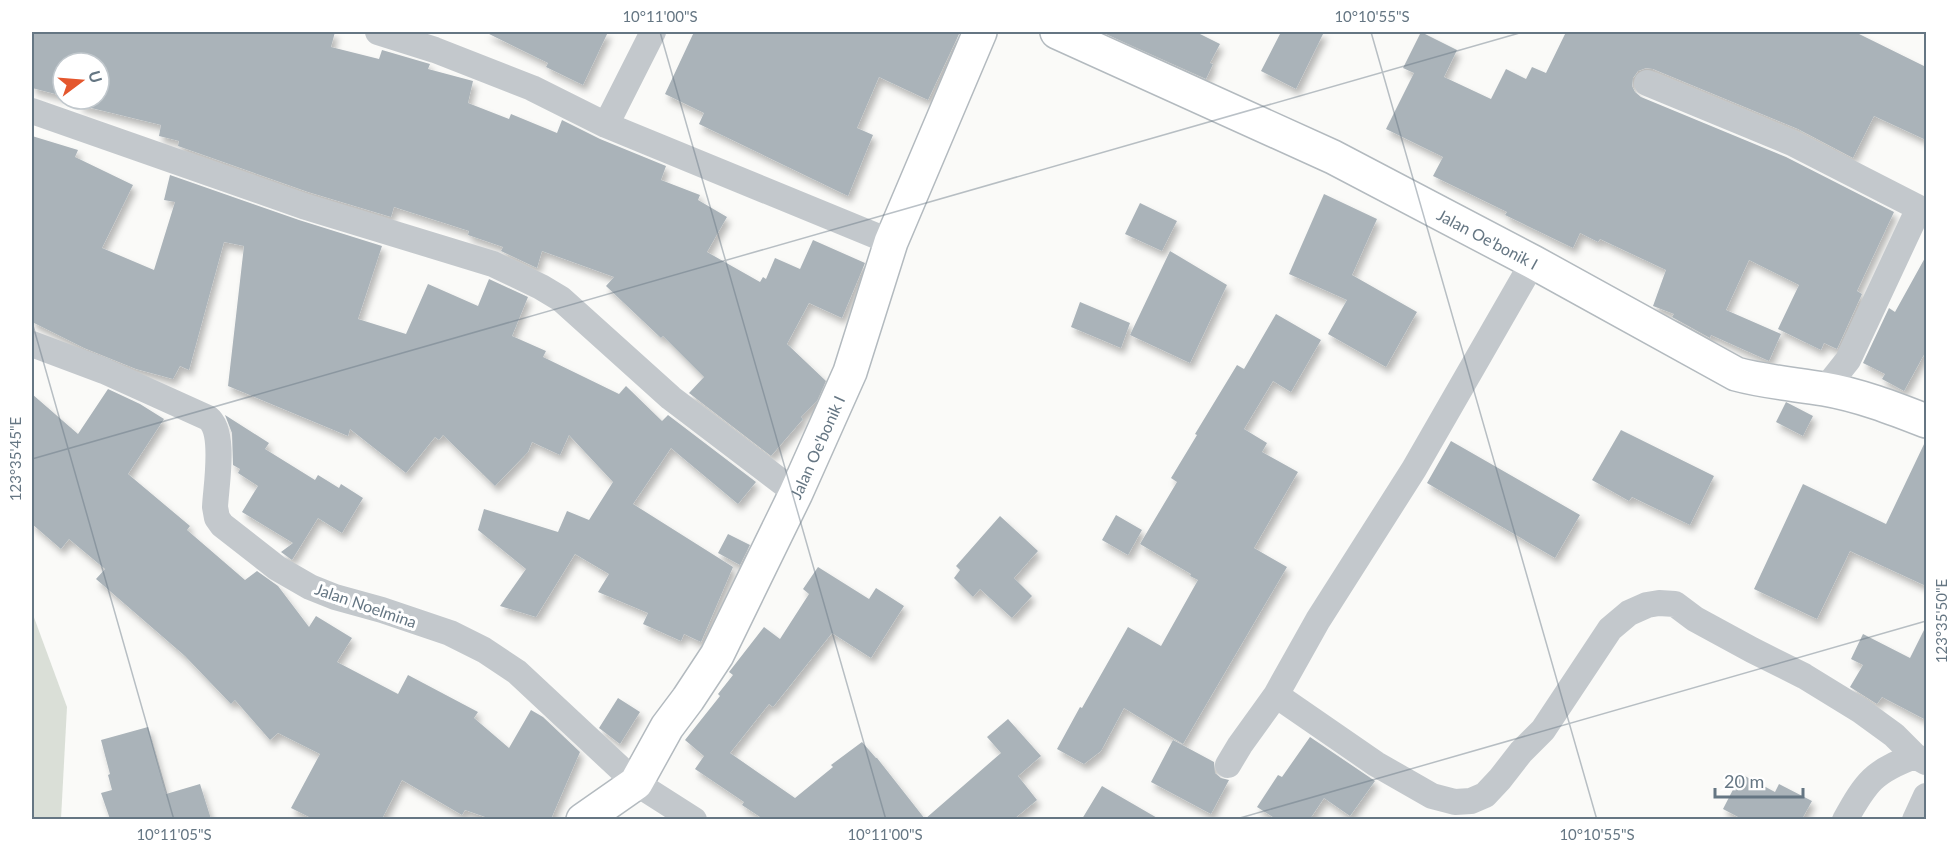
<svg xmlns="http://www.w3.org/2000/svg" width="1958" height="851" font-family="Lato,sans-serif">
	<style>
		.green { fill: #dadfd7 }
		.building { fill: #aab3b9; filter: url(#shadow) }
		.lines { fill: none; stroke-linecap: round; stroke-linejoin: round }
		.secondary-casing { stroke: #b3babf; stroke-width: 36 }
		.street { stroke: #c3c8cc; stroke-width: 26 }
		.secondary { stroke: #fff; stroke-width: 33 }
		.ticks { fill: none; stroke: #657683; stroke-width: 1.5; stroke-opacity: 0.45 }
		.labels { text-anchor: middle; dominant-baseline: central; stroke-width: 6; stroke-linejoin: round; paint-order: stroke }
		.street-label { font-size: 16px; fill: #657683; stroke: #fff }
		.neatline { fill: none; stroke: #657683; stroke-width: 2 }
		.ticks-label { font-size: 15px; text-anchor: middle; fill: #657683 }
	</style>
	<defs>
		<filter id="shadow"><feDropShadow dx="3.5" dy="6" stdDeviation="3" flood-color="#0004"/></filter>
	</defs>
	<rect width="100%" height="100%" fill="#fafaf8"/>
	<path class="green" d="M 32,612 L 67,707 L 61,819 L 32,819 Z"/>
	<path class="building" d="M 32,32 L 335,32 L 331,47 L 379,59 L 382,50 L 430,64 L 428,69 L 473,81 L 468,103 L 509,119 L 511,114 L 557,133 L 562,120 L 600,139 L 666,166 L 661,180 L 700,195 L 698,200 L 727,217 L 707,252 L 760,282 L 763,277 L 766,279 L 775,258 L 800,269 L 813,240 L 865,263 L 842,318 L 809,303 L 787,344 L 826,381 L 817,401 L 801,417 L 803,419 L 771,456 L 689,393 L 704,377 L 663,336 L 661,338 L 606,286 L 614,277 L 542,251 L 537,268 L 501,251 L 503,247 L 468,235 L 469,231 L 394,207 L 391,217 L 308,192 L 178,146 L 179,141 L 159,136 L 161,125 L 79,105 L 80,100 L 75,99 L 99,99 L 99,63 L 63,63 L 63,96 L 32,88 Z
		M 485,32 L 608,32 L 583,85 L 546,67 L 548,63 Z
		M 694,32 L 960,32 L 928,100 L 879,77 L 857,128 L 873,135 L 848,196 L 699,124 L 704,113 L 665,94 Z
		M 1101,32 L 1196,32 L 1220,44 L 1210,63 L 1213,64 L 1206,79 Z
		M 1281,32 L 1324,32 L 1296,89 L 1261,71 Z
		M 1421,32 L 1457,50 L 1444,77 L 1491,99 L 1506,69 L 1526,79 L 1532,67 L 1546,73 L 1566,32 L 1855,32 L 1926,67 L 1926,140 L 1874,116 L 1853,158 L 1798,129 L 1653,69 L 1646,68 L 1638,71 L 1633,78 L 1632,86 L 1635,92 L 1641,97 L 1786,157 L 1894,212 L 1857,291 L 1862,294 L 1837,349 L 1824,343 L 1821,350 L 1778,329 L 1799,285 L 1749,260 L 1726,310 L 1781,334 L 1769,361 L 1711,335 L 1710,338 L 1672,317 L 1674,314 L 1653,306 L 1666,270 L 1600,239 L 1598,242 L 1580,233 L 1573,248 L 1505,215 L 1507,212 L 1433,176 L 1443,157 L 1386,129 L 1414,73 L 1403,68 Z
		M 32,136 L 78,150 L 75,157 L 133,185 L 102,248 L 154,270 L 175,202 L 164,200 L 170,175 L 299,220 L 382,246 L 358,319 L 406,334 L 428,284 L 478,306 L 489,279 L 528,297 L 512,336 L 546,351 L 543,357 L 619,394 L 626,386 L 662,421 L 668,415 L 756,482 L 738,504 L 671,448 L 633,504 L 733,567 L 701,642 L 684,634 L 681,641 L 643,624 L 648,613 L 598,592 L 609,574 L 575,554 L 536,617 L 500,606 L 526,569 L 478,530 L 484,509 L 558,532 L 567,511 L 589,520 L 613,482 L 569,435 L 560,455 L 532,442 L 528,452 L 495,486 L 443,435 L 439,440 L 435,437 L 406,473 L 350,429 L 348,436 L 228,386 L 244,246 L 224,242 L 189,370 L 180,366 L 173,379 L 136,369 L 84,348 L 32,322 Z
		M 1324,194 L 1377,219 L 1352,275 L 1417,312 L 1386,367 L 1328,334 L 1347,300 L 1289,274 Z
		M 1140,203 L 1177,221 L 1162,251 L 1125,234 Z
		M 1170,251 L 1227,285 L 1190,363 L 1130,335 Z
		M 1926,256 L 1926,351 L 1904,391 L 1882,379 L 1885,374 L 1863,363 L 1889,308 L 1895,312 Z
		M 1080,302 L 1130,323 L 1121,348 L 1071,327 Z
		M 1276,314 L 1321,340 L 1291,392 L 1273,381 L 1244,429 L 1267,443 L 1262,452 L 1298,472 L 1254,548 L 1287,567 L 1183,744 L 1124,708 L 1101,751 L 1084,764 L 1057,749 L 1080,707 L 1082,708 L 1128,627 L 1161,646 L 1198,580 L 1190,576 L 1191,574 L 1140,544 L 1177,482 L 1171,478 L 1197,435 L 1195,434 L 1237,365 L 1244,369 Z
		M 108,389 L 140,404 L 164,419 L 128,474 L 190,526 L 187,530 L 245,580 L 257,571 L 278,586 L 309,627 L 316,616 L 352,638 L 337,662 L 398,694 L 408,675 L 478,712 L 474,718 L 509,748 L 531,710 L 543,717 L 580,752 L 551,819 L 491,819 L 465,810 L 462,815 L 402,780 L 382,819 L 313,819 L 291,808 L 320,754 L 278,733 L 270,740 L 235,700 L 231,704 L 185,656 L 96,579 L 105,569 L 69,539 L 61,549 L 32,524 L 32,394 L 78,434 Z
		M 1786,402 L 1813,416 L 1803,436 L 1776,422 Z
		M 225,415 L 269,443 L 265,449 L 315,480 L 318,475 L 339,488 L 341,484 L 363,498 L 342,533 L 318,518 L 292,560 L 281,552 L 293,543 L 242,512 L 258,486 L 238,473 L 240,469 L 233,465 L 232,433 Z
		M 1621,430 L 1714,476 L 1690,525 L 1632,497 L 1629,501 L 1592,480 Z
		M 1926,440 L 1926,586 L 1850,551 L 1817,619 L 1754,589 L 1803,484 L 1886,524 Z
		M 1451,441 L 1580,515 L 1555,558 L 1427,483 Z
		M 1116,515 L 1142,530 L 1128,555 L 1102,540 Z
		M 1000,516 L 1038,551 L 1014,578 L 1032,596 L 1012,618 L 980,589 L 973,597 L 954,578 L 960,570 L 956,566 Z
		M 728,534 L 750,545 L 740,565 L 718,553 Z
		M 818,567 L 869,599 L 876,588 L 904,606 L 871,658 L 832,633 L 773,707 L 769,704 L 730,753 L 795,798 L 833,767 L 831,765 L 862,742 L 876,758 L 877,758 L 925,819 L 1001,753 L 987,737 L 1008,719 L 1041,756 L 1018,776 L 1037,800 L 1014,819 L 763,819 L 742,805 L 744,802 L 695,769 L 704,756 L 685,740 L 720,696 L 718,694 L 733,675 L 729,672 L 764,627 L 780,639 L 809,594 L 803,589 Z
		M 1926,626 L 1926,720 L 1882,697 L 1877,704 L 1850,687 L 1863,665 L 1851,659 L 1863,634 L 1910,658 Z
		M 618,698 L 640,712 L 620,744 L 599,728 Z
		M 148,727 L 166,794 L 200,784 L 211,819 L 110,819 L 101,793 L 112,790 L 108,775 L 110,774 L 101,740 Z
		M 1310,737 L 1375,781 L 1350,816 L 1324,798 L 1310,819 L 1276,819 L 1257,807 L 1278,775 L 1282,777 Z
		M 1173,740 L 1214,762 L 1215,773 L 1221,778 L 1229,780 L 1211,814 L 1151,782 Z
		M 1741,774 L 1775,792 L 1779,784 L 1812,801 L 1802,819 L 1742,819 L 1723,809 Z
		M 1102,786 L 1159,819 L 1082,819 Z"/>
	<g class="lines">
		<defs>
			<g id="secondary">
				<path id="s1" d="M 1057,32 L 1333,157 L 1533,262 L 1736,374 C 1765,382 1794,384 1824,389 C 1859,395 1893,408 1926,421"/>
				<path id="s2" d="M 583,820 L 636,783 L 667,727 L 688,699 L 717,655 L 796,493 L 850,372 L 891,242 L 980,32"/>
			</g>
		</defs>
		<use href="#secondary" class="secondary-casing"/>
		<path class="street" d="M 378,32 L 435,50 L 532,88 L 606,125 L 891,242
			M 1647,83 L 1792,143 L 1919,208 L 1848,360 L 1825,389
			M 32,111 L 303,206 L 493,264 L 541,287 L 561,299 L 671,398 L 796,493
			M 606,125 L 653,32
			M 32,344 L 104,371 L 208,418 C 226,432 216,485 215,507 L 217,518 L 222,525 L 277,568 L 310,587 L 335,597 L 382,610 L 450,633 L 484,650 L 517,672 L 636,783 L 694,820
			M 1276,695 L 1376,764 L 1432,796 L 1455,802 L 1471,801 L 1485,795 L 1500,779 L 1521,752 L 1543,730 L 1610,629 L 1629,613 L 1647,605 L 1659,603 L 1675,604 L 1695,619 L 1752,650 L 1804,676 L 1861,711 L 1894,735 L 1915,756 L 1926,762
			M 1228,765 L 1240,745 L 1276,695 L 1318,620 L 1414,469 L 1533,262
			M 1845,820 C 1866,782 1874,771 1915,756
			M 1915,820 L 1926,796"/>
		<use href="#secondary" class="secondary"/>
	</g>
	<path class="ticks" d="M 660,32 L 886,820M 1371,32 L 1597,820M 32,322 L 174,820M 32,459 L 1523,32M 1233,820 L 1926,621"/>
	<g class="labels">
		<g class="street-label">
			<text stroke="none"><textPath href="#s1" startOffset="478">Jalan Oe'bonik I</textPath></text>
			<text stroke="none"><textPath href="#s2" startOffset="447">Jalan Oe'bonik I</textPath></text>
			<text transform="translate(366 605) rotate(19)">Jalan Noelmina</text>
		</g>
	</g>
	<rect width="1958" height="851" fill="none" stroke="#ffffff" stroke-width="66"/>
	<g transform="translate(81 81) rotate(74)"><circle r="28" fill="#ffffff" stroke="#c1c8cd" stroke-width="1.5"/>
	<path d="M0-4.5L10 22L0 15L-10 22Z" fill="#e4572e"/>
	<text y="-9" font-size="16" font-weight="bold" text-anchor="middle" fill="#657683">U</text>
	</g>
	<path d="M1715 788v9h88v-9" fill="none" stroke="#657683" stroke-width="3"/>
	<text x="1724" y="788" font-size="18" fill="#657683" stroke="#ffffff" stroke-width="4.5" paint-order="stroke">20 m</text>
	<rect x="33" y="33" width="1892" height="785" class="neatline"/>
	<g class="ticks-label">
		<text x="660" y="22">10°11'00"S</text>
		<text x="1372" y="22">10°10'55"S</text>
		<text transform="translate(16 459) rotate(-90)" y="5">123°35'45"E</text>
		<text transform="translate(1942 621) rotate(-90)" y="5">123°35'50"E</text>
		<text x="174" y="840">10°11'05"S</text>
		<text x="885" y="840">10°11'00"S</text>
		<text x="1597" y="840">10°10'55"S</text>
	</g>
</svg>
